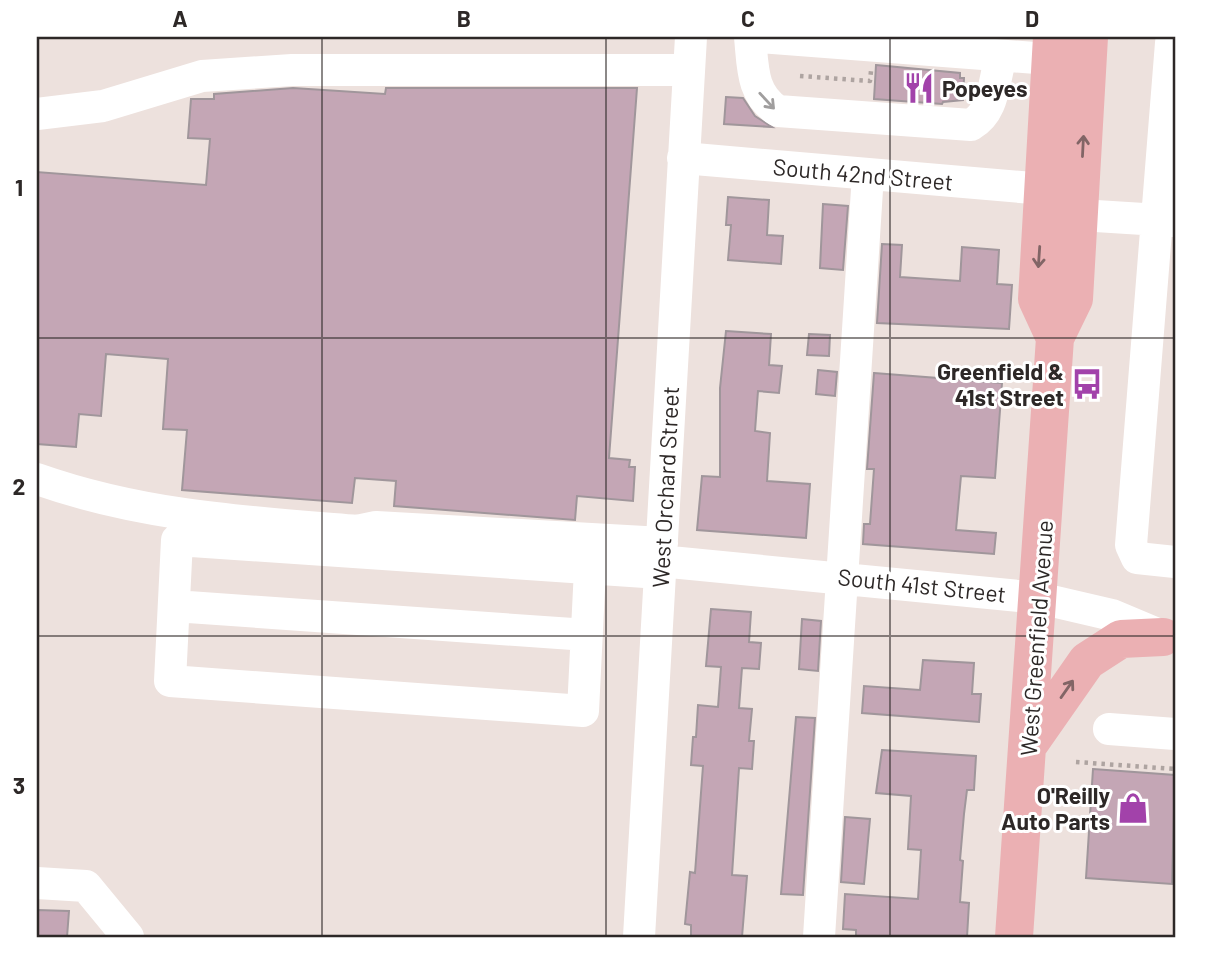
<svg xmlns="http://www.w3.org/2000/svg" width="1212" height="974" font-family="Barlow,sans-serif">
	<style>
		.building { fill: #c4a6b5; stroke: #a0969b; stroke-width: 2 }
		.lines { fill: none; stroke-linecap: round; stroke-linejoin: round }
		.path { stroke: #aea4a1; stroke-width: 4.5; stroke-dasharray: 3.5 5; stroke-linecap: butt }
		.minor { stroke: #fff; stroke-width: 32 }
		.major { stroke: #ebb0b3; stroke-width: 38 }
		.oneway { stroke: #a09e9e }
		.oneway2 { stroke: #826566 }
		.grid { fill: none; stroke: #2d2827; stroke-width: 2; stroke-opacity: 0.55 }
		.labels { text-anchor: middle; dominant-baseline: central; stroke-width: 6; stroke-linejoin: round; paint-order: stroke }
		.poi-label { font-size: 23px; font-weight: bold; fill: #2d2827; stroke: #fff; text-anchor: end }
		.street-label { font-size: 23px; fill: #2d2827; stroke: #fff }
		.neatline { fill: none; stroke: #2d2827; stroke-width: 2.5 }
		.grid-label { font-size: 23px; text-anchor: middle; font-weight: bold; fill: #2d2827 }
	</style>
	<rect width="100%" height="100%" fill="#ede1dd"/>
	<path class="building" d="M 876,65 L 960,73 L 960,78 L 964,78 L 963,100 L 943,102 L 942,104 L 874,99 Z
		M 293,88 L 385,94 L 386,88 L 637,88 L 609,458 L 630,460 L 629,467 L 635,467 L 633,501 L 577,496 L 575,520 L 394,506 L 396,481 L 355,478 L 352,503 L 182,490 L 187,430 L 163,429 L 168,359 L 106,354 L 101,416 L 79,414 L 76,447 L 37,444 L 37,172 L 206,185 L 210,139 L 188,138 L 191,99 L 214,99 L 214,94 Z
		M 726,97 L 743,98 L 755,116 L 772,127 L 724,124 Z
		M 728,197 L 769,200 L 767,235 L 783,236 L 781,264 L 728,260 L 731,225 L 726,225 Z
		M 823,204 L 848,206 L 843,270 L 820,268 Z
		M 882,244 L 902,245 L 900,277 L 960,281 L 962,247 L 999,250 L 997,284 L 1012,285 L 1009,329 L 877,323 Z
		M 726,331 L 771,334 L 769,365 L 782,366 L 779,393 L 758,391 L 755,431 L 770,433 L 767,481 L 810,484 L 806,538 L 697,530 L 702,476 L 720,477 L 720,388 Z
		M 809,334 L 830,335 L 829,356 L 807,355 Z
		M 818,370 L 837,372 L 835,396 L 816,394 Z
		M 874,373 L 1002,383 L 995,478 L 961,476 L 956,530 L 996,533 L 994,554 L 863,544 L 864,524 L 870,524 L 874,469 L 867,469 Z
		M 711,609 L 751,612 L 749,642 L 761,643 L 759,669 L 742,668 L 739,708 L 752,709 L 749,741 L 754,741 L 752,769 L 739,768 L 732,875 L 747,876 L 742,937 L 691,937 L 691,925 L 685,924 L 690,872 L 695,873 L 703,766 L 691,765 L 693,737 L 696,737 L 698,705 L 718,707 L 721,667 L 706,666 Z
		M 802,619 L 821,621 L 818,671 L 799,669 Z
		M 923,660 L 974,663 L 972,694 L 981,694 L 979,722 L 862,713 L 864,686 L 920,690 Z
		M 796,717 L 815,718 L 803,895 L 781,894 Z
		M 882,750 L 976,756 L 974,790 L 967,790 L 964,814 L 960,860 L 963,861 L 960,902 L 969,903 L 967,937 L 856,937 L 856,930 L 843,929 L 845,894 L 918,899 L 921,850 L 908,849 L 911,796 L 876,793 Z
		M 1093,769 L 1175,775 L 1172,884 L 1086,878 Z
		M 845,817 L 870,819 L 864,884 L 841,882 Z
		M 37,910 L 69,911 L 67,937 L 37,937 Z"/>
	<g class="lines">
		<path class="path" d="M 800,76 L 870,81 L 871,71
			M 1076,762 L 1175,769"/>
		<path class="minor" d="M 750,37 C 753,66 751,94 778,111 L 971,125 C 995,111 993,82 1001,57
			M 758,37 L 1075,61
			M 1175,43 L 1171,43 L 1131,545 L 1137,558 L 1175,562
			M 37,114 L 103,106 L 202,76 L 292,70 L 689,70
			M 683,158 L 1044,189
			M 1080,215 L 1175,221
			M 37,479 C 142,516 246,522 357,531 L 376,527 L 662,543
			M 660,561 L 1039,598 L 1112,615 L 1162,636
			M 590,569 L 583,711 L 170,681 L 177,540 L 660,573
			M 174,606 L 587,635
			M 1109,729 L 1175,734
			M 37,883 L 86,886 L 128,937
			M 639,937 L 691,37
			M 819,937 L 868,174"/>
		<path class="major" d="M 1052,37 L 1037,299 L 1055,338
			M 1029,744 L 1087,661 L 1121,639 L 1163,637
			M 1014,937 L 1055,338 L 1074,299 L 1089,37"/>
	</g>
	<defs><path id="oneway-shaft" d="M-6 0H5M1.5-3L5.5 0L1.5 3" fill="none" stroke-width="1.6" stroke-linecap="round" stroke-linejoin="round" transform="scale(1.75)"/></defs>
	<use class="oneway" href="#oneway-shaft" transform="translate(767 101) rotate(47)"/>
	<g class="oneway2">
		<use href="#oneway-shaft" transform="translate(1083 146) rotate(-87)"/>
		<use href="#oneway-shaft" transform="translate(1039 257) rotate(94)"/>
		<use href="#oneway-shaft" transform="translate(1067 689) rotate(-55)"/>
	</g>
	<path class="grid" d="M 322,37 L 322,937M 606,37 L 606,937M 890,37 L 890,937M 37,338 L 1175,338M 37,636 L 1175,636"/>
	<defs>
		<symbol id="restaurant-bare" viewBox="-9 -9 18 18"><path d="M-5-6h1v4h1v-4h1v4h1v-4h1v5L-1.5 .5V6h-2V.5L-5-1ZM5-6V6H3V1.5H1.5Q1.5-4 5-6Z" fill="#a242aa" stroke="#fff" stroke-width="2.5" paint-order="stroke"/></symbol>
		<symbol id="bus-bare" viewBox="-9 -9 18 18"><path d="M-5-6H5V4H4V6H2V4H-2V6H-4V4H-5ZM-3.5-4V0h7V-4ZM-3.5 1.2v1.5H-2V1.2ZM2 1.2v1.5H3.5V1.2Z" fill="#a242aa" stroke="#fff" stroke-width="2.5" paint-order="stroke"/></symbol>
		<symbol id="shop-bare" viewBox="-9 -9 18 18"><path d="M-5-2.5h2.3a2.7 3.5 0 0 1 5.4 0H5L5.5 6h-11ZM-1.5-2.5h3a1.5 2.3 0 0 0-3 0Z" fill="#a242aa" stroke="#fff" stroke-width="2.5" paint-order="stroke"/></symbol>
	</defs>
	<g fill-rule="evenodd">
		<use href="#restaurant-bare" x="897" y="66" width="44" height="44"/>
		<use href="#bus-bare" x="1065" y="362" width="44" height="44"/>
		<use href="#shop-bare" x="1111" y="786" width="44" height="44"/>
	</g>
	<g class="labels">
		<g class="poi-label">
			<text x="942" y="88" text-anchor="start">Popeyes</text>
			<text x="1064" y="371">Greenfield &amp;<tspan x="1064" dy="26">41st Street</tspan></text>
			<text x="1110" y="795">O'Reilly<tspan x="1110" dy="26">Auto Parts</tspan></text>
		</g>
		<g class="street-label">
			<text transform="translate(863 174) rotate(5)">South 42nd Street</text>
			<text transform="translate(665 487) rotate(-87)">West Orchard Street</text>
			<text transform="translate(922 585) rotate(6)">South 41st Street</text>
			<text transform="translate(1036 638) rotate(-86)">West Greenfield Avenue</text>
		</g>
	</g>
	<rect width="1212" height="974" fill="none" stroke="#ffffff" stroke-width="77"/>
	<rect x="38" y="38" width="1136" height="898" class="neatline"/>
	<g class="grid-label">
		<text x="180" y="27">A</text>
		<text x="464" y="27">B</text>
		<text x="748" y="27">C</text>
		<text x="1032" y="27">D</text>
		<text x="19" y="196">1</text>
		<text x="19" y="495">2</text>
		<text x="19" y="794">3</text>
	</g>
</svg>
